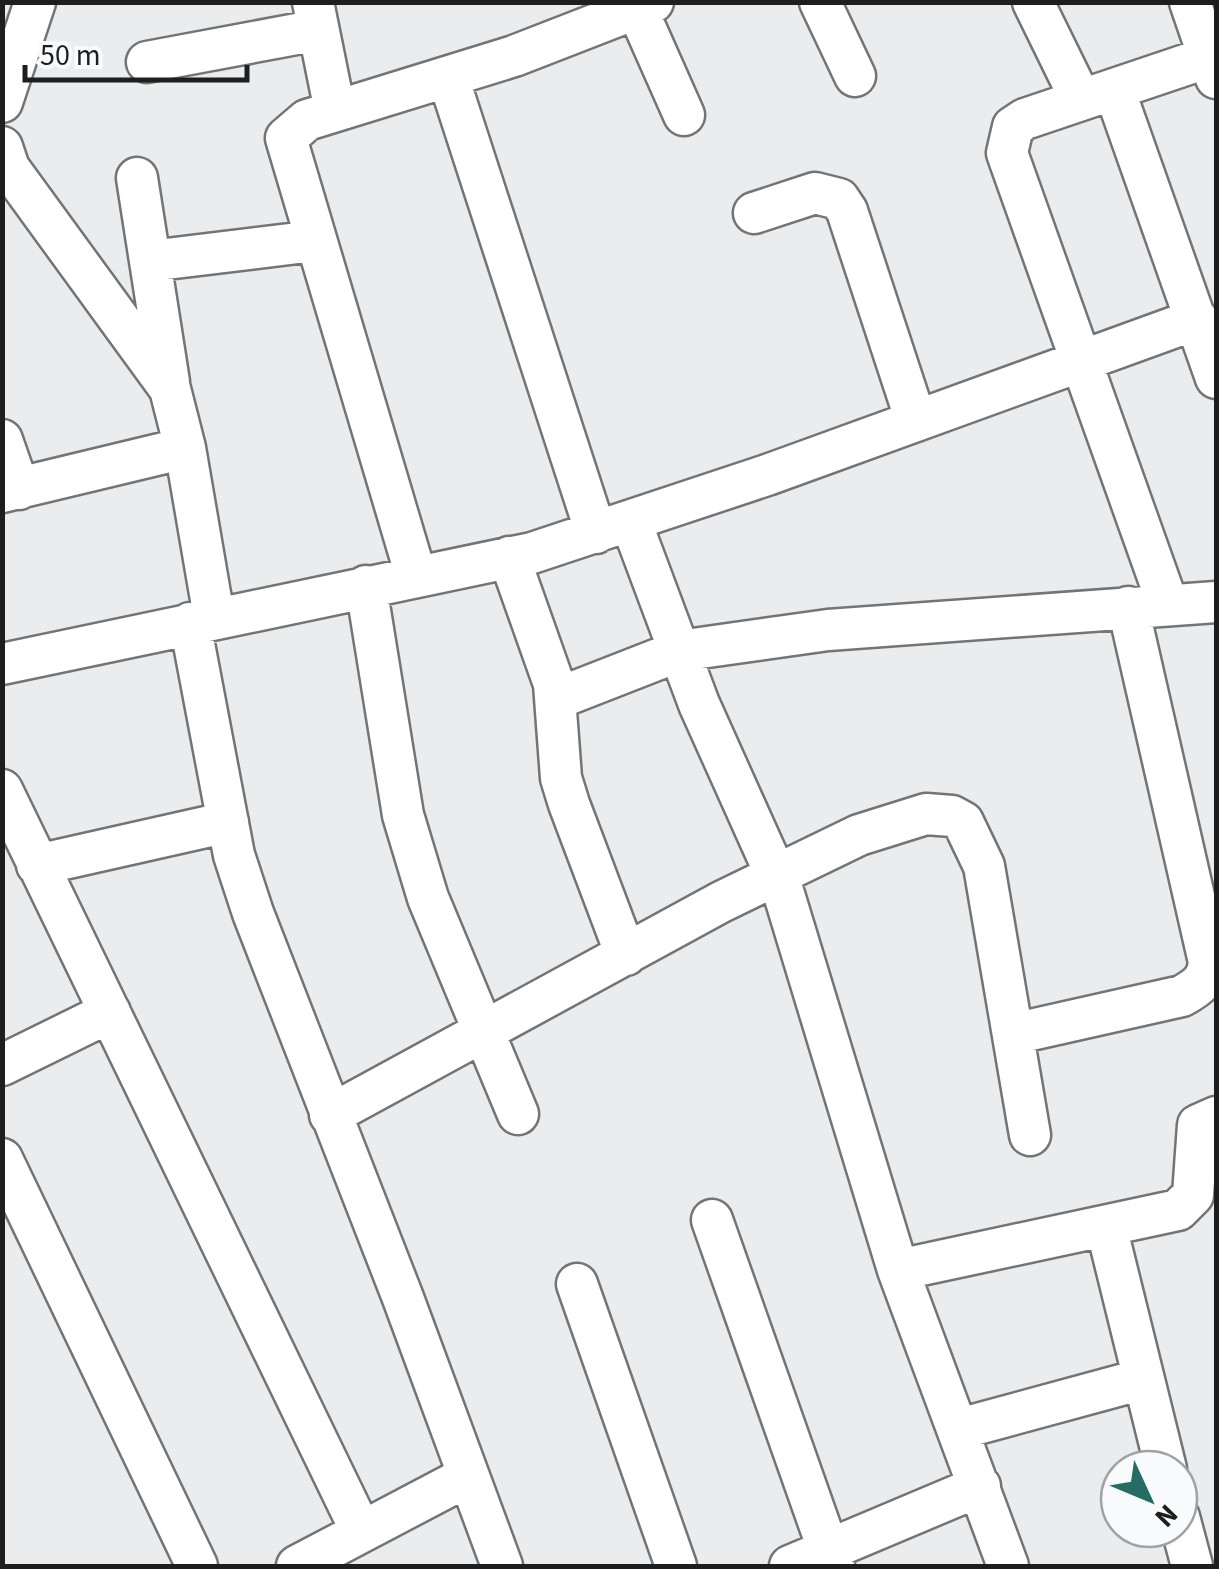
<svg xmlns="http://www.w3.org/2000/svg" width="1219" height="1569" font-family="'Source Sans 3',sans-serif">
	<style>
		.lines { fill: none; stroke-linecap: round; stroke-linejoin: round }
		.minor-casing { stroke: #737475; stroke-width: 45 }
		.minor { stroke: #fff; stroke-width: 40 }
	</style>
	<rect width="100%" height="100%" fill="#ebecee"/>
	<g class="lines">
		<defs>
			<path id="minor" d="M 313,2 L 335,111
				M 820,2 L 855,76
				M 1033,2 L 1081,100
				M 1190,2 L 1216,78
				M 637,9 L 684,115
				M 1209,57 L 1114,89 L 1216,378
				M 147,62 L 318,30
				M 448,77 L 596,533
				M 1114,89 L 1025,119 L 1013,127 L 1007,153 L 1168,605
				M 2,102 L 35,2
				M 2,147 L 9,168 L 170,389 L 185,448
				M 137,178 L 169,382
				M 754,213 L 815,193 L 839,199 L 847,211 L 916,421
				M 150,261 L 314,241
				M 2,440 L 19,489
				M 2,492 L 185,448 L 214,617
				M 631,522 L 699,704 L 783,891 L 898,1270 L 1008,1566
				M 509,557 L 554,684 L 561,778 L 569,804 L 626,955
				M 416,576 L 286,138 L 307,120 L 514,56 L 653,2
				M 366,586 L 403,815 L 428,898 L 518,1114
				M 190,623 L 234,855 L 253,913 L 403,1298 L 502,1566
				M 2,664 L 532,553 L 767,475 L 1197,319
				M 556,699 L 679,651 L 828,630 L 1216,602
				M 2,790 L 361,1531
				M 37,865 L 228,822
				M 1013,1034 L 1182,996 C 1198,987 1207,981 1209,962 L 1128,607
				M 2,1065 L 110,1012
				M 330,1115 L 721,902 L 859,835 L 926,814 L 952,816 L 963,822 L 984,866 L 1030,1135
				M 2,1159 L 197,1566
				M 712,1220 L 834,1566
				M 1106,1226 L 1166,1469
				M 898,1270 L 1178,1210 L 1193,1195 L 1198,1125 L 1216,1117
				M 577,1284 L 676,1566
				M 959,1429 L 1143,1379
				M 1179,1517 L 1192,1566
				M 297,1566 L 468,1476
				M 790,1566 L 980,1486"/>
		</defs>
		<use href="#minor" class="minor-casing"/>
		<use href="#minor" class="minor"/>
	</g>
	<rect width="1219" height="1569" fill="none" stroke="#1e1e1e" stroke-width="10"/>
	<g transform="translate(1149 1499) rotate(134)"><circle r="48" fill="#f9fafb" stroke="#a1a2a3" stroke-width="2.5"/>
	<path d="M0-8L18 38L0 25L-18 38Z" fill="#246c64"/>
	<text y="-15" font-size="28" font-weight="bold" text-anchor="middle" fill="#1e1e1e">N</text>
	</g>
	<path d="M25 65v15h222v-15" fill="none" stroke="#1e1e1e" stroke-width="5"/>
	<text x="40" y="65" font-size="30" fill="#1e1e1e" stroke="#f9fafb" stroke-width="8" paint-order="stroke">50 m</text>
</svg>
